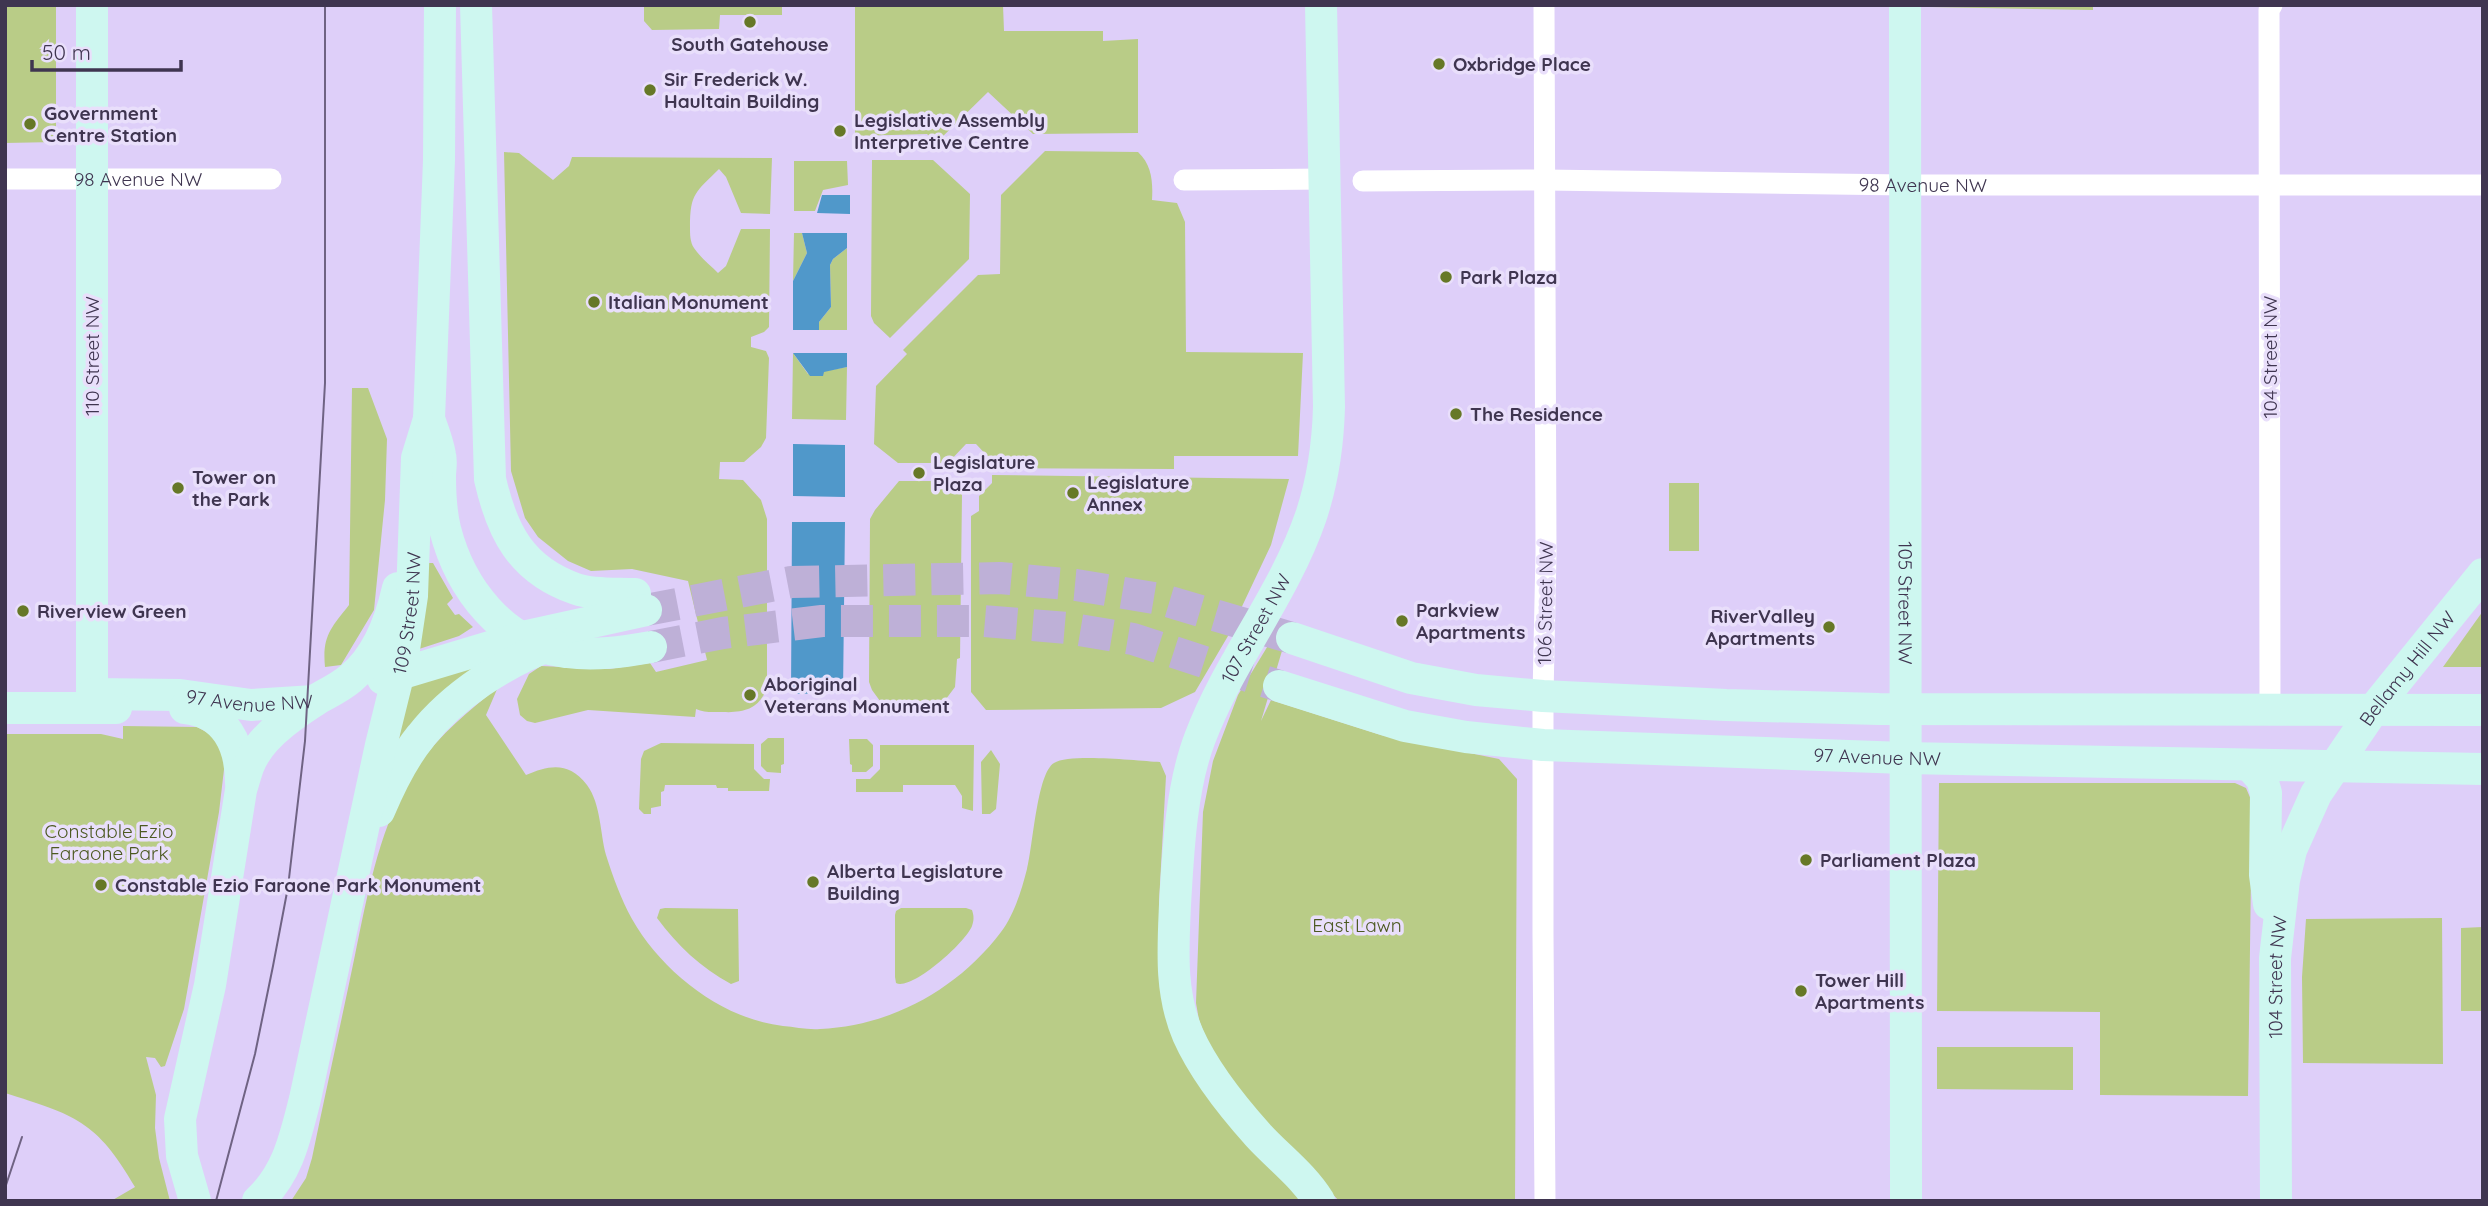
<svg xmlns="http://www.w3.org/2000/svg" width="2488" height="1206" font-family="Quicksand,sans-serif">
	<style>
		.green { fill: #b9cc87 }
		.water { fill: #5098ca }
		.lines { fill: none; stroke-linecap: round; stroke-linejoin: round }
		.secondary-tunnel { stroke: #beb0d7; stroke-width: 32; stroke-dasharray: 32 16; stroke-linecap: butt }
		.street { stroke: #fff; stroke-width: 21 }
		.secondary { stroke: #cef7f0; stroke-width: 32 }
		.tram { stroke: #6f6383; stroke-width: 2 }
		.poi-dot { fill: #667827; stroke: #e9dffb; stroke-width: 2.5 }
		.labels { text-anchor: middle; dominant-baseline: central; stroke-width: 7; stroke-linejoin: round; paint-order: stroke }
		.poi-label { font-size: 19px; font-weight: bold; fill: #3f3550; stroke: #e9dffb; text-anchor: start }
		.street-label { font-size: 19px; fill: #3f3550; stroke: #e9dffb }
		.park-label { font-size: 19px; fill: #4c5921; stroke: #e9dffb }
	</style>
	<rect width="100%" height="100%" fill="#decff9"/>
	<path class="green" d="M 5,5 L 56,5 L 56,142 L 5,143 Z
		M 644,5 L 782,5 L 782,15 L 720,15 L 719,29 L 652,30 L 644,21 Z
		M 855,5 L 1003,5 L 1004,31 L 1103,31 L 1103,41 L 1138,39 L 1138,133 L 1033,134 L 988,92 L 936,143 L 927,134 L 855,136 Z
		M 1929,5 L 2093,5 L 2093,10 L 1929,7 Z
		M 1045,151 L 1138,152 C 1152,165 1153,182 1152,200 L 1177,203 L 1185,222 L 1186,352 L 1303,353 L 1298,456 L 1174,456 L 1174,469 L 992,468 L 992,461 L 976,444 L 966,444 L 948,463 L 898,463 L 874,444 L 876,386 L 907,354 L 903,350 L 978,275 L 1000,274 L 1001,195 Z
		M 504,152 L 519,153 L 553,180 L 569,166 L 572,157 L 772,158 L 770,214 L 741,213 L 726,177 L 719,169 C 696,192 690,193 690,227 C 690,234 690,242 694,248 C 700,257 710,265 718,273 L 726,266 L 741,229 L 770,229 L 769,327 L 764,332 L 751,337 L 751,347 L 766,351 L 769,358 L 766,438 L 761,447 L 744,462 L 720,462 L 719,479 L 743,480 L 761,500 L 767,519 L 767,687 C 760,709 744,713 723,712 C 713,712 704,713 696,709 L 695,717 L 588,710 L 535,723 L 527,721 L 520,715 L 517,699 L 529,674 L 541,666 L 609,669 L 650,663 L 656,672 L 707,660 L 688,581 L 632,569 L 591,571 L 568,561 L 538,537 L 525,518 L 511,471 Z
		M 872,160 L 933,160 L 970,194 L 969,259 L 890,338 L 874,323 L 871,316 Z
		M 794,161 L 847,161 L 848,185 L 823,190 L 815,211 L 794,211 Z
		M 794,233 L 802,233 L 807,253 L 793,281 Z
		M 847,248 L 847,330 L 819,330 L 819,322 L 831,307 L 830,265 L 833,259 Z
		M 793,353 L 808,374 L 847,367 L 846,420 L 792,419 Z
		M 352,388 L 368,388 L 387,439 L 385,500 L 374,610 L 341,665 L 325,667 C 322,636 331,628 349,605 Z
		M 992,475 L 1289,479 L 1271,545 L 1228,636 L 1195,692 L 1161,708 L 986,710 L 971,692 L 971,516 L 979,511 L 979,496 L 992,483 Z
		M 899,481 L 948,481 L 962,495 L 960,658 L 957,659 L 955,687 L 937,711 L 931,713 L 888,712 L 872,690 L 869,682 L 870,519 L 875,510 Z
		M 1669,483 L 1699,483 L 1699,551 L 1669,551 Z
		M 429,563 L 433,563 L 453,598 L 447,604 L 455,615 L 459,614 L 473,627 L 459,636 L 419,649 Z
		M 2483,611 L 2483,667 L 2443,667 Z
		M 1283,621 L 1290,624 L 1261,721 L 1271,700 L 1381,735 L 1499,759 L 1517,779 L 1515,1201 L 1339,1201 L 1256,1112 L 1212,1053 L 1199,1020 L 1196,1003 L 1203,812 L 1213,761 L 1238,695 Z
		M 483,656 L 395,761 L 408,688 Z
		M 498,687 L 486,715 L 526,775 C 549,765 569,761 587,785 C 601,804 600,833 606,855 C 613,877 621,899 632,919 C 662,972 722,1019 783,1026 C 795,1027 808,1030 820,1029 C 891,1026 958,989 1001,932 C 1014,915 1022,889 1027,869 C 1033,846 1037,773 1054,763 C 1070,753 1138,761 1160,762 L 1166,776 L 1159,902 L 1161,982 L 1301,1201 L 291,1201 L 306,1178 L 312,1158 C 326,1090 341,1023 355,955 C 367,897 378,835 407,783 C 429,743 463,716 498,687 Z
		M 123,726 L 197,727 L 210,734 L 221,748 L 225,761 L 219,812 L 184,1009 L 165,1066 L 161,1067 L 155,1058 L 146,1057 L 156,1095 L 155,1128 L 159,1158 L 170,1201 L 111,1201 L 135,1187 C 97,1121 75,1115 5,1093 L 5,734 L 101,734 L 123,739 Z
		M 768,738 L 784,738 L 784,764 L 781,765 L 781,773 L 767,772 L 761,766 L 761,744 Z
		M 849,739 L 867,739 L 873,745 L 873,766 L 866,772 L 852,772 L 852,765 L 850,764 Z
		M 661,743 L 754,744 L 754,769 L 764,779 L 770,779 L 769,791 L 728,791 L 728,788 L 717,788 L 716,785 L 665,785 L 664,791 L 661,792 L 661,806 L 651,808 L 651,814 L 644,814 L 639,809 L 641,759 L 644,751 Z
		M 880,745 L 974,745 L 973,811 L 962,808 L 962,796 L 955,785 L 903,785 L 903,792 L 856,792 L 856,779 L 870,779 L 880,769 Z
		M 991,750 L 1000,764 L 996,809 L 990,814 L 982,814 L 981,762 Z
		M 1939,783 L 2235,783 L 2246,788 L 2252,802 L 2248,1096 L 2100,1095 L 2100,1012 L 1937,1011 Z
		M 665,908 L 738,909 L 739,981 L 731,984 C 700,967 678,946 657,918 L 660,909 Z
		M 901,908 L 966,908 L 972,910 C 974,916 974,920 972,926 C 966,942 912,991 896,983 L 895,977 L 895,915 L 896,911 Z
		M 2442,918 L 2443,1064 L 2303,1063 L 2302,977 L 2306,919 Z
		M 2483,927 L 2483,1011 L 2461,1011 L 2461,928 Z
		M 1937,1047 L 2073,1047 L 2073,1090 L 1937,1089 Z"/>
	<path class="water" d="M 822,195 L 850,195 L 850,214 L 817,213 Z
		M 802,233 L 847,233 L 847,248 L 833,259 L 830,265 L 831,307 L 819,322 L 819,330 L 793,330 L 793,281 L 807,253 Z
		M 793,353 L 847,353 L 847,367 L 824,372 L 823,376 L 810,376 Z
		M 793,444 L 845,445 L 845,497 L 793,496 Z
		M 792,522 L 845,522 L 843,693 L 791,694 Z"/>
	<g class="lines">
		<path class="secondary-tunnel" d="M 646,610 L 791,582 L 1000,578 L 1076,585 L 1160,599 L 1292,638
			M 651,647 L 723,633 L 822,621 L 984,621 L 1067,628 L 1133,639 L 1279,686"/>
		<g class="street">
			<path d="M 1544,5 L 1546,553 L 1543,696 L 1543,934 L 1545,1201"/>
			<path id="s1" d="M 5,179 L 271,179"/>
			<path d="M 1184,180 L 1326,179"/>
			<path id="s2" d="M 1363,181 L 1545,180 L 1905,185 L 2483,185"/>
			<path d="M 2270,710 L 2269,10 L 2272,5"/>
		</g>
		<g class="secondary">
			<path d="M 92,5 L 92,694 L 95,707"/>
			<path d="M 476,5 L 490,479 C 502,532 521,570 576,589 C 594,595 616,593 635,594"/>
			<path id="s3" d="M 1905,5 L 1906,1201"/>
			<path d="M 429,419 C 433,430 438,443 440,455 C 442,461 440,469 440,476 C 440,494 441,512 445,529 C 460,588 503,645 566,652 C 595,656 622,652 651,647"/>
			<path d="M 1292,638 L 1411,678 L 1476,690 L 1543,696 L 1726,705 L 1879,709 L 2483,710"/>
			<path d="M 383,679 L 523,637 L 646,610"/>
			<path id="s4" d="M 1279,686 L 1405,726 L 1466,737 L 1543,745 L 1905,758 L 2483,769"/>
			<path id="s5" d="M 92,694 L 180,695 L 251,705 L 314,701"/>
			<path d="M 5,708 L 116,708"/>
			<path d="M 185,708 C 226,712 241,746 241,783"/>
			<path d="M 2250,766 L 2262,779 L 2266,793 L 2265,875 L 2269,904"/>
			<path d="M 379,811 C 390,785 403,758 421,736 C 453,695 505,662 553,644"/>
			<path d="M 195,1201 L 182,1156 L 180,1119 L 210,985 L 241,790 C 245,778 247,765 254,755 C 267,732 297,712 319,698 C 330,692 342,686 351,678 C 377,657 391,619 398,588"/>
			<path id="s6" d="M 258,1201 C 288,1173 295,1138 305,1099 L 381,745 L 403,656 L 412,596 L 417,458 L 429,419 L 439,160 L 440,5"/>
			<path id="s7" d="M 1319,1201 C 1303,1175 1278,1157 1258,1135 C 1232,1106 1204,1071 1188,1035 C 1170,993 1173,950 1175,905 C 1178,853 1181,787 1200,738 C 1229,661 1284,595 1311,516 C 1323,480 1328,444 1329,407 L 1321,5"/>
			<path id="s8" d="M 2276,1201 L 2275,958 L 2284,880 L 2291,850 L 2316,794 L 2373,710 L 2483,574"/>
		</g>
		<path class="tram" d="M 5,1188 L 22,1137
			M 216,1201 L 255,1054 L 273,966 L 288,887 L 305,741 L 325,383 L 325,5"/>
	</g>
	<g class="poi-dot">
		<circle cx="750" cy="22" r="7"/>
		<circle cx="1439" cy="64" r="7"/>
		<circle cx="650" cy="90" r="7"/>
		<circle cx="30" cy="124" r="7"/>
		<circle cx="840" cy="131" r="7"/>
		<circle cx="1446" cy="277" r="7"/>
		<circle cx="594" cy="302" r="7"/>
		<circle cx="1456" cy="414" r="7"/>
		<circle cx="919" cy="473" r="7"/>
		<circle cx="178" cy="488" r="7"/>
		<circle cx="1073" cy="493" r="7"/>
		<circle cx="23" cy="611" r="7"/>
		<circle cx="1402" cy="621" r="7"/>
		<circle cx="1829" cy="627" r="7"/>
		<circle cx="750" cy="695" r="7"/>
		<circle cx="1806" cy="860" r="7"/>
		<circle cx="813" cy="882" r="7"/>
		<circle cx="101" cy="885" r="7"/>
		<circle cx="1801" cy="991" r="7"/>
	</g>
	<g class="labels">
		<g class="poi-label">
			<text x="750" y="44" text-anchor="middle">South Gatehouse</text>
			<text x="1453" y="64">Oxbridge Place</text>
			<text x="664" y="79">Sir Frederick W.<tspan x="664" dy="22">Haultain Building</tspan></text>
			<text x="44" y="113">Government<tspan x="44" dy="22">Centre Station</tspan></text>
			<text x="854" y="120">Legislative Assembly<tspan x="854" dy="22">Interpretive Centre</tspan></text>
			<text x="1460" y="277">Park Plaza</text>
			<text x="608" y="302">Italian Monument</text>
			<text x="1470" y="414">The Residence</text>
			<text x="933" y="462">Legislature<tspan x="933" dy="22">Plaza</tspan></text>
			<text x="192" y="477">Tower on<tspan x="192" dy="22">the Park</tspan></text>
			<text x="1087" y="482">Legislature<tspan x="1087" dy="22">Annex</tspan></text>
			<text x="1416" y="610">Parkview<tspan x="1416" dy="22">Apartments</tspan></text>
			<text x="37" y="611">Riverview Green</text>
			<text x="1815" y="616" text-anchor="end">RiverValley<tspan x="1815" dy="22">Apartments</tspan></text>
			<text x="764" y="684">Aboriginal<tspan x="764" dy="22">Veterans Monument</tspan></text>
			<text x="1820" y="860">Parliament Plaza</text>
			<text x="827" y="871">Alberta Legislature<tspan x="827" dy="22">Building</tspan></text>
			<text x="115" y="885">Constable Ezio Faraone Park Monument</text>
			<text x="1815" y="980">Tower Hill<tspan x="1815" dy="22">Apartments</tspan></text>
		</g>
		<g class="street-label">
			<text stroke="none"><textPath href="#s1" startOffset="133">98 Avenue NW</textPath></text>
			<text stroke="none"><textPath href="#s2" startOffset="560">98 Avenue NW</textPath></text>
			<text transform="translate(92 356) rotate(-90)">110 Street NW</text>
			<text transform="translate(2270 357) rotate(-90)">104 Street NW</text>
			<text transform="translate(1545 603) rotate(-89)">106 Street NW</text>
			<text stroke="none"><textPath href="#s3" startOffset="598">105 Street NW</textPath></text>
			<text stroke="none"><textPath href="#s6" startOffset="611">109 Street NW</textPath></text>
			<text stroke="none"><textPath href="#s7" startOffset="637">107 Street NW</textPath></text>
			<text stroke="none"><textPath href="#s8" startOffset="569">Bellamy Hill NW</textPath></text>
			<text stroke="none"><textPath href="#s5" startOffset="158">97 Avenue NW</textPath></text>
			<text stroke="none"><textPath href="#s4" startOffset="606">97 Avenue NW</textPath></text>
			<text stroke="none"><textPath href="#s8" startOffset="224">104 Street NW</textPath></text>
		</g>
		<g class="park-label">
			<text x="109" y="831">Constable Ezio<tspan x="109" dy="22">Faraone Park</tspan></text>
			<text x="1357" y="925">East Lawn</text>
		</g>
	</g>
	<rect width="2488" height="1206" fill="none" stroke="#3f3550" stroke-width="14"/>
	<path d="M32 60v10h149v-10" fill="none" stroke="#3f3550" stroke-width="3.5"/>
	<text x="42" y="60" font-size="21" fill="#3f3550" stroke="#e9dffb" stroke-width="5" paint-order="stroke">50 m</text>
</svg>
